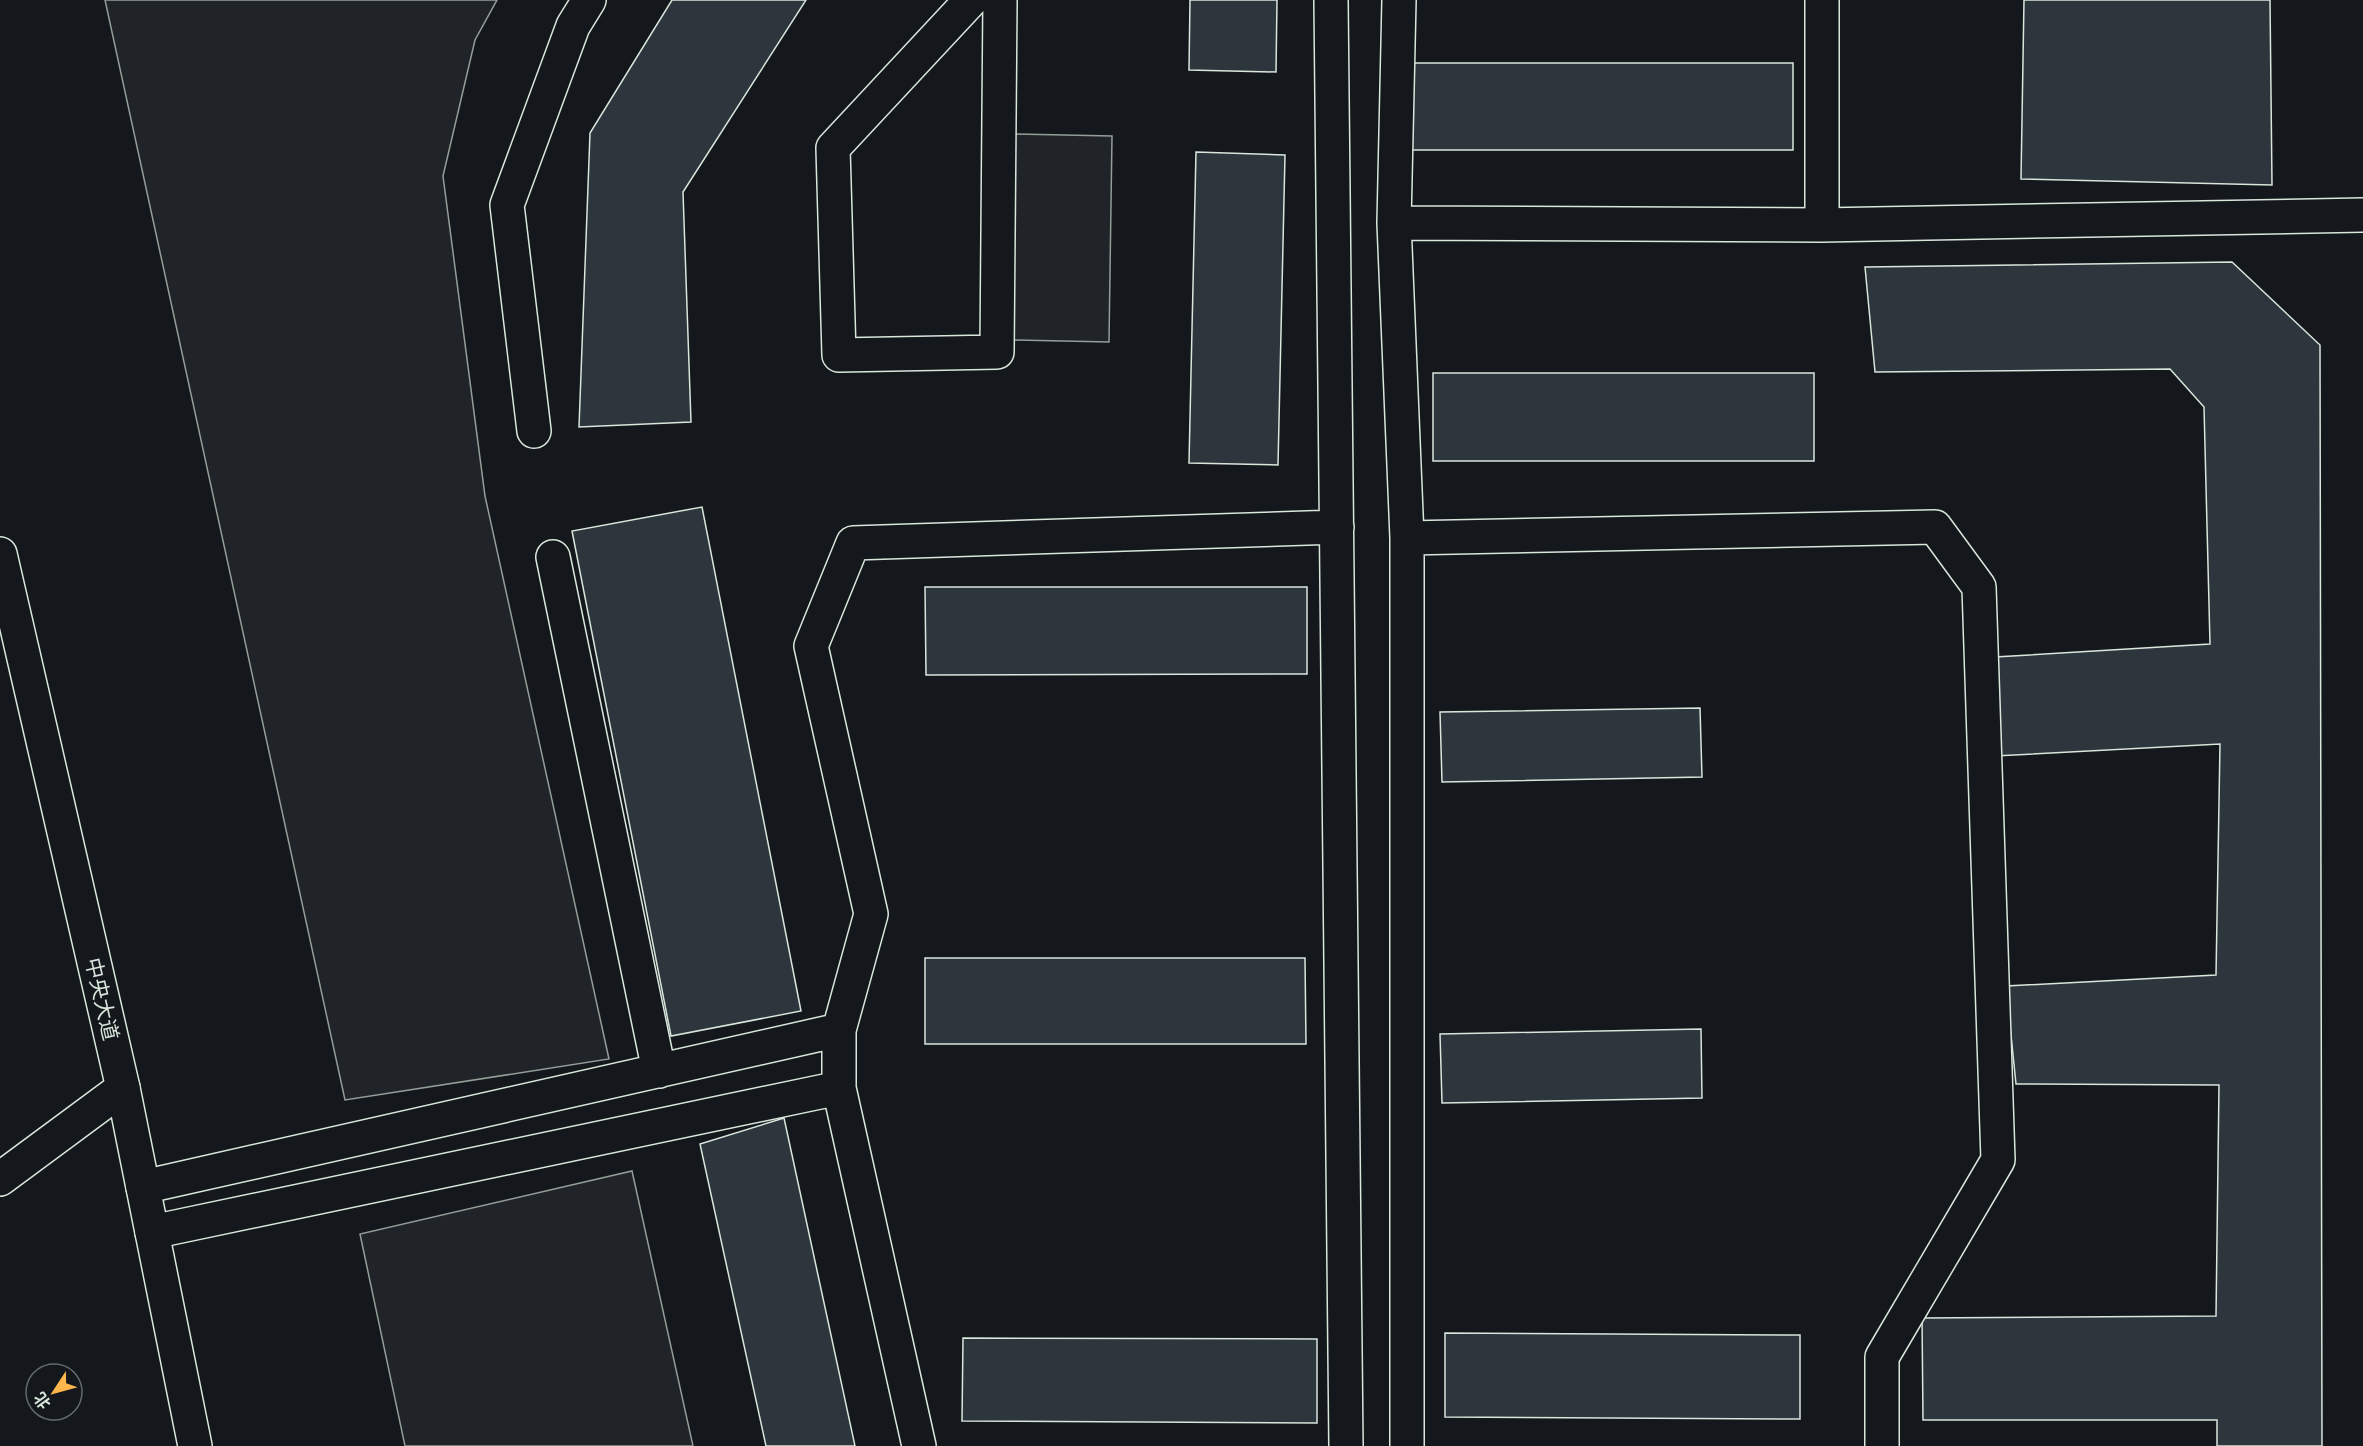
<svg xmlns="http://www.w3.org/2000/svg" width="2363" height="1446" font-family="'PT Sans','Noto Sans SC',sans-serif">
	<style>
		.green { fill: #202428; stroke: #939e99; stroke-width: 1.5 }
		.building { fill: #2c363c; stroke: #d8e6dc; stroke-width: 1.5 }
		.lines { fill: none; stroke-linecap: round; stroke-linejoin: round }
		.street-casing { stroke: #d8e6dc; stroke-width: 36 }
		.primary-casing { stroke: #d8e6dc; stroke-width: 36 }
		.street { stroke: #14181c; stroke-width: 33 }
		.primary { stroke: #14181c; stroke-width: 33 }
		.labels { text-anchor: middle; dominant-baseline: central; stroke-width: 4.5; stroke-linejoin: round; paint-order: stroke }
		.street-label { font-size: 21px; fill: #d8e6dc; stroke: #14181c }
	</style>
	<rect width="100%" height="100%" fill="#14181c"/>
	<path class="green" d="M 105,0 L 497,0 L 475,40 L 443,176 L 485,496 L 609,1059 L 345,1100 Z
		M 1015,134 L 1112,136 L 1109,342 L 1011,340 Z
		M 632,1171 L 693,1446 L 405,1446 L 360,1234 Z"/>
	<path class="building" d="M 672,0 L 806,0 L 683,192 L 691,422 L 579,427 L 590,133 Z
		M 1190,0 L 1277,0 L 1276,72 L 1189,70 Z
		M 2024,0 L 2270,0 L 2272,185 L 2021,179 Z
		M 1411,63 L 1793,63 L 1793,150 L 1411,150 Z
		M 1196,152 L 1285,155 L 1278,465 L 1189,463 Z
		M 2232,262 L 2320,345 L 2322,1446 L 2217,1446 L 2217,1420 L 1923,1420 L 1922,1318 L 2216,1316 L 2219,1085 L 2016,1084 L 2006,986 L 2216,975 L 2220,744 L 1995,756 L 1995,657 L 2210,644 L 2204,407 L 2170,369 L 1875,372 L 1865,267 Z
		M 1433,373 L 1814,373 L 1814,461 L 1433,461 Z
		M 702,507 L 801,1011 L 671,1036 L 572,531 Z
		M 925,587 L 1307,587 L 1307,674 L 926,675 Z
		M 1700,708 L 1702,777 L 1442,782 L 1440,712 Z
		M 925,958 L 1305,958 L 1306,1044 L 925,1044 Z
		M 1701,1029 L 1702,1098 L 1442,1103 L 1440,1034 Z
		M 784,1118 L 855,1446 L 766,1446 L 700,1144 Z
		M 1445,1333 L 1800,1335 L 1800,1419 L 1445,1417 Z
		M 963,1338 L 1317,1339 L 1317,1423 L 962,1421 Z"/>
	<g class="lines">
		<defs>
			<path id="street" d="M 971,0 L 833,148 L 839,355 L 997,352 L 1000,0
				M 1331,0 L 1346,1446
				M 1399,0 L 1394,223 L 1407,538 L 1407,1446
				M 1394,223 L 1822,225 L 1822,0
				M 1822,225 L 2363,215
				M 534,431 L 507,205 L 573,26 L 589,0
				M 1407,538 L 1935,527 L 1979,587 L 1998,1160 L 1882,1357 L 1882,1446
				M 553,557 L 659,1071
				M 839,1088 L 839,1030 L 871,914 L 811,646 L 853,543 L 1337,527
				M 0,1179 L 123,1088
				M 143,1187 L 839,1030
				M 152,1232 L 839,1088 L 919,1446"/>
			<path id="primary" d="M 0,554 L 123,1088 L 195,1446"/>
		</defs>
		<use href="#street" class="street-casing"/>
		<use href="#primary" class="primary-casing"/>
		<use href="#street" class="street"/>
		<use href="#primary" class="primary"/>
	</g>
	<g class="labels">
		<g class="street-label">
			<text transform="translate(102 999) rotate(77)">中央大道</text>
		</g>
	</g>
	<g transform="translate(54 1392) rotate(234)"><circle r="28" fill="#14181c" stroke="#626a69" stroke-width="1.5"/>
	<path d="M0-4.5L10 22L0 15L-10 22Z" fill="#ffb74d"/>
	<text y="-9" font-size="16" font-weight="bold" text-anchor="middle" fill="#d8e6dc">北</text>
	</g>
</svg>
